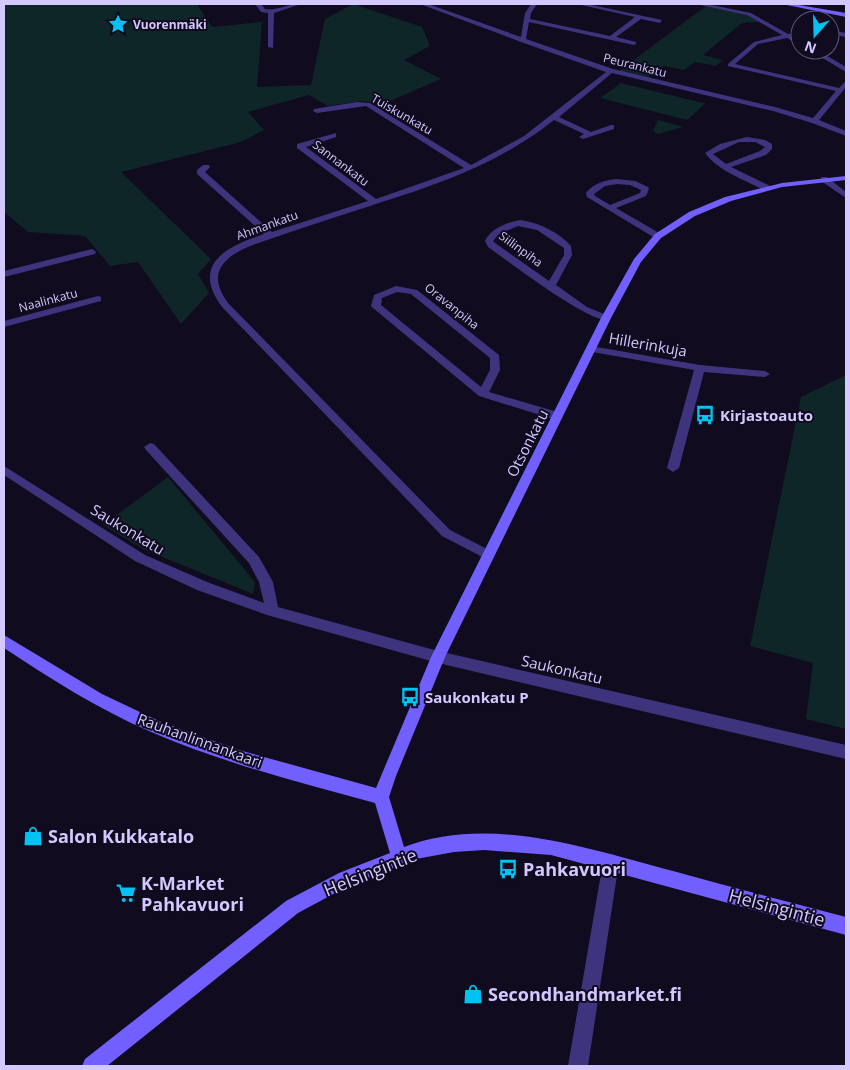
<svg xmlns="http://www.w3.org/2000/svg" width="850" height="1070" font-family="'Open Sans',sans-serif">
	<style>
		.green { fill: #0e2628 }
		.lines { fill: none; stroke-linecap: round; stroke-linejoin: round }
		.street { fill: #3e347e; fill-rule: evenodd }
		.secondary { fill: #725fff; fill-rule: evenodd }
		.labels { text-anchor: middle; dominant-baseline: central; stroke-width: 4; stroke-linejoin: round; paint-order: stroke }
		.far-poi-label { font-size: 12px; font-weight: bold; fill: #d3c8ff; stroke: #100b1e; text-anchor: start }
		.far-street-label { font-size: 12px; fill: #d3c8ff; stroke: #100b1e }
		.street-label { font-size: 15px; fill: #d3c8ff; stroke: #100b1e }
		.poi-label { font-size: 15px; font-weight: bold; fill: #d3c8ff; stroke: #100b1e; text-anchor: start }
		.near-poi-label { font-size: 18px; font-weight: bold; fill: #d3c8ff; stroke: #100b1e; text-anchor: start }
		.near-street-label { font-size: 18px; fill: #d3c8ff; stroke: #100b1e }
	</style>
	<rect width="100%" height="100%" fill="#100b1e"/>
	<path class="green" d="M 4,4 L 197,4 L 212,27 L 262,22 L 257,87 L 311,85 L 325,19 L 353,4 L 422,27 L 430,46 L 404,60 L 441,79 L 383,104 L 361,101 L 328,106 L 309,95 L 248,112 L 264,130 L 241,142 L 121,172 L 211,259 L 198,274 L 209,293 L 181,324 L 138,262 L 110,266 L 85,236 L 28,232 L 4,212 Z
		M 706,6 L 745,14 L 759,22 L 742,23 L 703,55 L 723,60 L 716,66 L 695,62 L 684,70 L 663,66 L 648,77 L 619,71 Z
		M 621,83 L 703,103 L 706,103 L 687,120 L 600,98 Z
		M 658,120 L 681,126 L 683,127 L 658,134 L 653,131 Z
		M 846,375 L 846,729 L 806,719 L 813,663 L 750,646 L 801,397 Z
		M 168,477 L 255,582 L 253,594 L 143,549 L 103,525 Z"/>
	<g class="lines">
		<path class="street" d="M 255,4 L 261,4 L 265,9 C 277,11 289,3 301,4 L 274,13 L 273,48 L 268,47 L 268,13 L 261,12 Z
			M 420,4 L 428,4 L 521,37 L 525,13 L 531,4 L 537,4 L 531,13 L 530,19 L 610,36 L 635,17 L 577,4 L 587,4 L 662,20 L 660,23 L 641,19 L 616,37 L 636,42 L 636,44 L 634,45 L 529,22 L 526,39 L 613,69 L 775,107 L 813,118 L 836,91 L 728,66 L 728,64 L 754,42 L 782,35 L 747,15 L 696,4 L 706,4 L 751,13 L 788,34 L 793,34 L 793,36 L 800,40 L 800,45 L 787,38 L 758,44 L 735,64 L 839,88 L 846,81 L 846,87 L 819,120 L 846,131 L 846,136 L 812,123 L 773,111 L 612,73 L 559,117 L 591,132 L 611,125 L 614,125 L 614,129 L 583,139 L 579,137 L 584,134 L 554,120 C 497,165 439,184 370,206 C 338,216 305,227 273,238 C 256,244 237,248 224,263 C 212,277 220,292 229,304 L 450,530 L 493,552 L 494,555 L 493,558 L 488,560 L 442,536 L 223,308 C 190,265 225,247 264,234 L 197,174 L 197,170 L 203,165 L 209,165 L 210,167 L 205,172 L 272,232 L 368,201 L 297,148 L 297,144 L 336,133 L 336,137 L 306,147 L 376,199 L 464,168 L 366,106 L 317,113 L 313,111 L 314,109 L 357,102 L 370,103 L 471,165 L 524,136 L 606,72 L 521,42 Z
			M 830,30 L 846,33 L 846,37 L 830,34 Z
			M 809,50 L 817,50 L 846,67 L 846,72 Z
			M 747,137 L 765,140 L 772,144 L 772,149 L 766,155 L 731,167 L 770,186 L 770,190 L 764,190 C 745,180 718,171 705,153 L 720,144 ZM 739,142 L 755,142 L 765,147 L 760,151 L 726,164 L 713,154 Z
			M 821,177 L 827,177 L 846,192 L 846,198 L 821,181 Z
			M 617,179 L 635,181 L 648,187 L 649,189 L 646,196 L 616,208 L 661,234 L 661,238 L 655,238 L 587,197 L 586,193 C 594,183 605,180 617,179 ZM 617,184 L 630,185 L 641,190 L 640,193 L 610,205 L 595,196 L 594,194 L 605,186 Z
			M 521,220 C 539,223 559,232 571,246 L 572,255 L 556,285 L 587,307 L 609,316 L 609,320 C 590,324 508,261 488,247 L 485,241 C 491,228 508,222 521,220 ZM 518,226 L 537,230 L 564,248 L 564,255 L 549,281 L 495,243 L 493,241 L 499,234 Z
			M 92,249 L 96,252 L 95,254 L 4,277 L 4,271 Z
			M 396,286 L 417,290 L 499,355 L 500,370 L 489,392 L 561,413 L 562,416 L 561,419 L 553,419 L 479,396 L 373,308 L 371,306 L 374,295 ZM 397,292 L 411,294 L 490,358 L 490,370 L 481,387 L 381,305 L 382,298 Z
			M 98,296 L 101,297 L 101,301 L 4,327 L 4,321 Z
			M 591,346 L 700,365 L 765,371 L 770,374 L 765,377 L 704,372 L 679,468 L 673,472 L 667,468 L 694,370 L 587,351 L 587,347 Z
			M 150,443 L 154,444 L 259,557 L 273,582 L 278,607 L 438,651 L 846,745 L 846,759 L 438,663 L 267,615 L 197,590 L 135,561 L 4,475 L 4,466 L 145,555 L 207,582 L 264,603 L 259,582 L 249,563 L 146,450 L 144,447 Z
			M 611,854 L 617,856 L 619,862 L 588,1066 L 568,1066 L 603,862 L 605,856 Z"/>
		<path class="secondary" d="M 782,4 L 793,4 L 846,13 L 846,17 Z
			M 846,176 L 846,180 L 782,187 L 731,201 L 695,216 L 661,238 L 641,262 L 611,318 L 445,657 L 396,776 L 389,797 L 404,847 C 490,814 589,849 673,871 C 731,887 788,902 846,917 L 846,935 L 551,855 L 484,850 L 454,852 L 416,859 L 350,885 L 298,913 L 107,1066 L 82,1066 L 85,1059 L 286,901 L 339,873 L 390,853 L 375,803 C 299,782 222,763 149,731 C 98,709 51,679 4,648 L 4,635 L 102,694 L 161,722 L 239,750 L 376,788 L 431,657 L 601,318 L 634,259 L 655,234 L 689,212 L 725,197 L 782,183 Z"/>
	</g>
	<defs>
		<symbol id="sight-bare" viewBox="-9 -9 18 18"><path d="M0-6L1.8-2.2L6-1.7L2.9 1.2L3.7 5.4L0 3.3L-3.7 5.4L-2.9 1.2L-6-1.7L-1.8-2.2Z" fill="#00c2f3" stroke="#100b1e" stroke-width="2.5" paint-order="stroke"/></symbol>
		<symbol id="bus-bare" viewBox="-9 -9 18 18"><path d="M-5-6H5V4H4V6H2V4H-2V6H-4V4H-5ZM-3.5-4V0h7V-4ZM-3.5 1.2v1.5H-2V1.2ZM2 1.2v1.5H3.5V1.2Z" fill="#00c2f3" stroke="#100b1e" stroke-width="2.5" paint-order="stroke"/></symbol>
		<symbol id="shop-bare" viewBox="-9 -9 18 18"><path d="M-5-2.5h2.3a2.7 3.5 0 0 1 5.4 0H5L5.5 6h-11ZM-1.5-2.5h3a1.5 2.3 0 0 0-3 0Z" fill="#00c2f3" stroke="#100b1e" stroke-width="2.5" paint-order="stroke"/></symbol>
		<symbol id="supermarket-bare" viewBox="-9 -9 18 18"><path d="M-6-5.5h2.5l.6 2H6L4.5 2H-2.5L-4.4-4H-6ZM-1.5 3.2a1.3 1.3 0 1 0 .1 0ZM3 3.2a1.3 1.3 0 1 0 .1 0Z" fill="#00c2f3" stroke="#100b1e" stroke-width="2.5" paint-order="stroke"/></symbol>
	</defs>
	<g fill-rule="evenodd">
		<use href="#sight-bare" x="104" y="10" width="28" height="28"/>
		<use href="#bus-bare" x="691" y="401" width="28" height="28"/>
		<use href="#bus-bare" x="396" y="683" width="28" height="28"/>
		<use href="#shop-bare" x="19" y="822" width="28" height="28"/>
		<use href="#bus-bare" x="494" y="855" width="28" height="28"/>
		<use href="#supermarket-bare" x="112" y="879" width="28" height="28"/>
		<use href="#shop-bare" x="459" y="980" width="28" height="28"/>
	</g>
	<g class="labels">
		<g class="far-poi-label">
			<text x="133" y="24">Vuorenmäki</text>
		</g>
		<g class="far-street-label">
			<text transform="translate(635 65) rotate(14)">Peurankatu</text>
			<text transform="translate(402 114) rotate(30)">Tuiskunkatu</text>
			<text transform="translate(341 163) rotate(37)">Sannankatu</text>
			<text transform="translate(267 225) rotate(-20)">Ahmankatu</text>
			<text transform="translate(521 249) rotate(36)">Siilinpiha</text>
			<text transform="translate(48 300) rotate(-15)">Naalinkatu</text>
			<text transform="translate(452 306) rotate(39)">Oravanpiha</text>
		</g>
		<g class="street-label">
			<text transform="translate(648 344) rotate(10)">Hillerinkuja</text>
			<text transform="translate(527 443) rotate(-63)">Otsonkatu</text>
			<text transform="translate(128 529) rotate(31)">Saukonkatu</text>
			<text transform="translate(562 669) rotate(13)">Saukonkatu</text>
			<text transform="translate(200 740) rotate(20)">Rauhanlinnankaari</text>
		</g>
		<g class="poi-label">
			<text x="720" y="415">Kirjastoauto</text>
			<text x="425" y="697">Saukonkatu P</text>
		</g>
		<g class="near-poi-label">
			<text x="48" y="836">Salon Kukkatalo</text>
			<text x="523" y="869">Pahkavuori</text>
			<text x="141" y="883">K-Market<tspan x="141" dy="21">Pahkavuori</tspan></text>
			<text x="488" y="994">Secondhandmarket.fi</text>
		</g>
		<g class="near-street-label">
			<text transform="translate(370 872) rotate(-22)">Helsingintie</text>
			<text transform="translate(777 907) rotate(15)">Helsingintie</text>
		</g>
	</g>
	<rect width="850" height="1070" fill="none" stroke="#d3c8ff" stroke-width="10"/>
	<g transform="translate(815 35) rotate(200)"><circle r="24" fill="#100b1e" stroke="#5e5778"/>
	<path d="M0-4L9 19L0 12L-9 19Z" fill="#00c2f3"/>
	<text y="-8" font-size="14" font-weight="bold" text-anchor="middle" fill="#d3c8ff">N</text>
	</g>
</svg>
